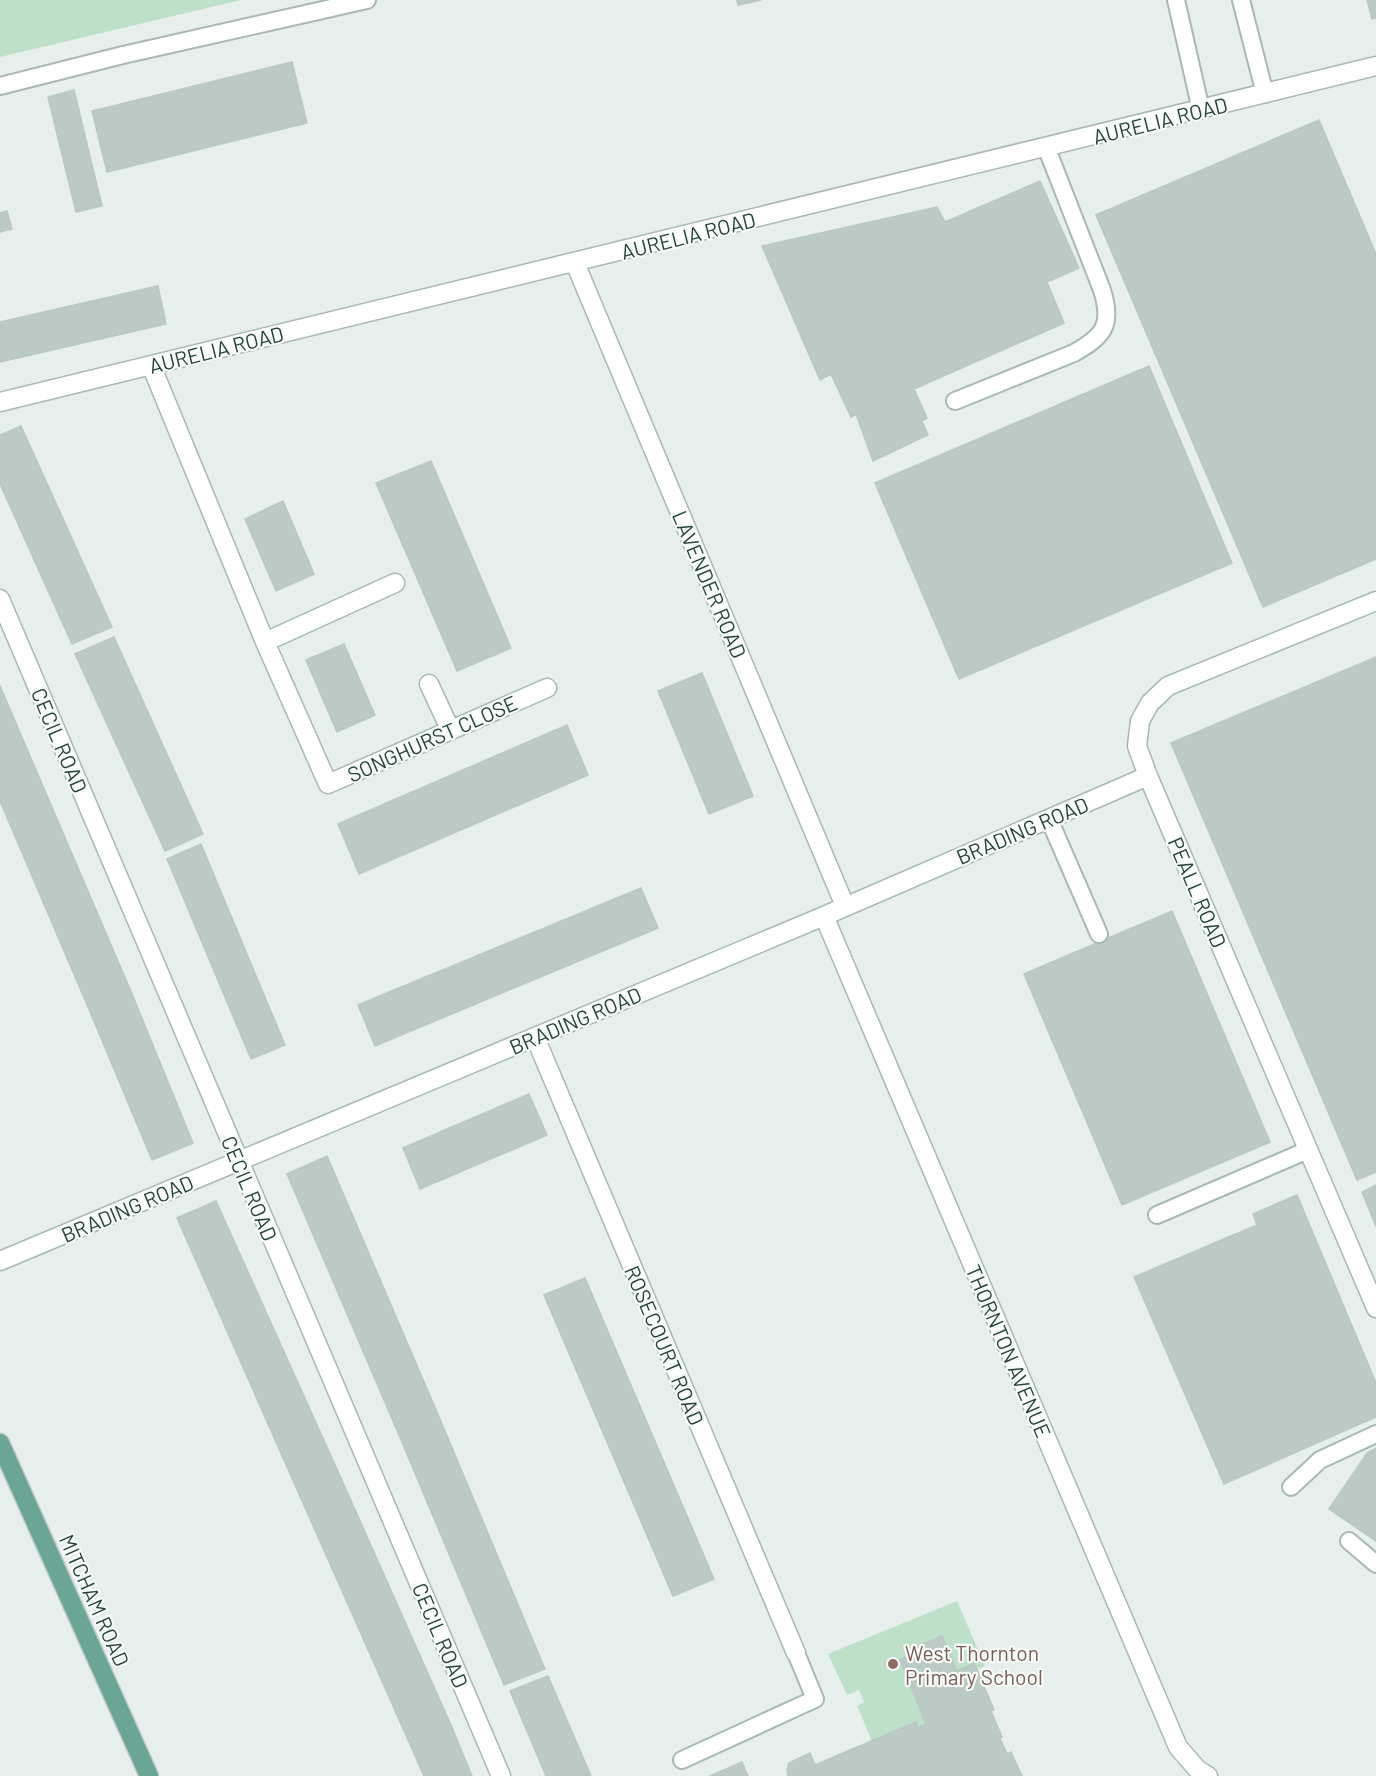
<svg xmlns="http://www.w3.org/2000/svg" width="1376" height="1776" font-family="Barlow,sans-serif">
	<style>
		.green { fill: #bfe0c8 }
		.building { fill: #bbcac4; stroke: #b8c9c2; stroke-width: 1.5 }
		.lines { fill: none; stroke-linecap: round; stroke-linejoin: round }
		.service-casing { stroke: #a8b8b2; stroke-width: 20 }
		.minor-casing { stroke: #a8b8b2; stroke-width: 21 }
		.primary-casing { stroke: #c2cac8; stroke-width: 21 }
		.service { stroke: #fff; stroke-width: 16 }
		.minor { stroke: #fff; stroke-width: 18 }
		.primary { stroke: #6aa596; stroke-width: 18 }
		.education-dot { fill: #8d6e63; stroke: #f7fbf9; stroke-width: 2 }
		.labels { text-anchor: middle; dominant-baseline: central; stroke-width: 4.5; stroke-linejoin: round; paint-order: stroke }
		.street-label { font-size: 21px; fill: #24423a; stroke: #f7fbf9 }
		.education-label { font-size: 21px; fill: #785e54; stroke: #f7fbf9; text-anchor: start }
	</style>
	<rect width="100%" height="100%" fill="#e6efeb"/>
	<path class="green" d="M 0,0 L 241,0 L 0,57 Z
		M 957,1601 L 985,1666 L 977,1670 L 974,1663 L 957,1671 L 941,1636 L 911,1649 L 914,1654 L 900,1661 L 926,1724 L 872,1741 L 857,1706 L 864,1702 L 859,1690 L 847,1695 L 828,1654 Z"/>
	<path class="building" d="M 737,0 L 761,0 L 738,5 Z
		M 1367,0 L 1376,0 L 1376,18 L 1372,19 Z
		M 292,62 L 307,123 L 107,172 L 92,111 Z
		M 74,90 L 102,206 L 76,212 L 48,97 Z
		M 1319,120 L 1376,254 L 1376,559 L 1263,607 L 1096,215 Z
		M 1040,181 L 1079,268 L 1047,282 L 1064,323 L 914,389 L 927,418 L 922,421 L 928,435 L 873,461 L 856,414 L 851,417 L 831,374 L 820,380 L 762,246 L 937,207 L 945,222 Z
		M 7,211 L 12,229 L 0,232 L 0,213 Z
		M 158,286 L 166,324 L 0,362 L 0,322 Z
		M 1149,366 L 1232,563 L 959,679 L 875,483 Z
		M 21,426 L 112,627 L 72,644 L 0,484 L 0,435 Z
		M 431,461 L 511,648 L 457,671 L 376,483 Z
		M 283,501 L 314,574 L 276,591 L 245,519 Z
		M 114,637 L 203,834 L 165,851 L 75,654 Z
		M 344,644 L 375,715 L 337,732 L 306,660 Z
		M 1376,657 L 1376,1172 L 1357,1180 L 1171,743 Z
		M 702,673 L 753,796 L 709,814 L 658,691 Z
		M 0,686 L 130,989 L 88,1007 L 0,801 Z
		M 567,725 L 588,775 L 359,874 L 338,824 Z
		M 201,844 L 285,1045 L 251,1059 L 167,859 Z
		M 641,888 L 658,928 L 375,1046 L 358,1005 Z
		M 1172,911 L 1270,1142 L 1122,1205 L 1024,974 Z
		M 130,989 L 193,1143 L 152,1160 L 88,1007 Z
		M 529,1094 L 547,1135 L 420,1189 L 403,1148 Z
		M 327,1156 L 437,1412 L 396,1428 L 287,1174 Z
		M 1376,1185 L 1376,1226 L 1362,1192 Z
		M 1297,1195 L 1376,1383 L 1376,1417 L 1224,1484 L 1134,1277 L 1257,1225 L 1253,1214 Z
		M 216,1201 L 336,1467 L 295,1485 L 177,1218 Z
		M 585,1278 L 714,1579 L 673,1596 L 544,1295 Z
		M 437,1412 L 545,1669 L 504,1685 L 396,1428 Z
		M 1376,1448 L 1376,1541 L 1329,1509 L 1367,1453 Z
		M 336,1467 L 451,1725 L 409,1742 L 295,1485 Z
		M 942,1636 L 957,1671 L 974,1663 L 994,1710 L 991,1711 L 1002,1737 L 1000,1738 L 1007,1754 L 1011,1752 L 1022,1776 L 788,1776 L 787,1770 L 789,1763 L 810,1753 L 815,1765 L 916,1722 L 918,1727 L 926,1724 L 900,1660 L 914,1654 L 911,1649 Z
		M 548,1676 L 591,1776 L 546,1776 L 510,1691 Z
		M 451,1725 L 472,1776 L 424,1776 L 409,1742 Z
		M 742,1762 L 748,1776 L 710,1776 Z"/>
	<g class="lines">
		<defs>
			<path id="service" d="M 1176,0 L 1201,110
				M 1241,0 L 1265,94
				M 0,86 L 123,55 L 367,0
				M 955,401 L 1074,353 C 1104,336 1113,325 1102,290 L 1047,149
				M 1049,819 L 1099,934
				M 1157,1215 L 1308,1150
				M 1291,1487 L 1320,1460 L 1376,1434
				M 1349,1541 L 1376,1564
				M 682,1760 L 815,1699 L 796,1653"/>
			<path id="minor" d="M 575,263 L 845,906
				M 151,365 L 265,642 L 328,784 L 547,688
				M 0,402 C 458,289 918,182 1376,66
				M 0,599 L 501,1776
				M 1376,601 L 1168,686 L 1150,703 L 1140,721 L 1137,746 L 1148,776 L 1376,1308
				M 265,642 L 395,583
				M 429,684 L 450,729
				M 824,916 L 1178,1747 L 1197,1769 L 1208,1776
				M 535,1037 L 796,1653
				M 0,1261 L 824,916 L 1148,776"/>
			<path id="primary" d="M 0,1443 L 149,1776"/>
		</defs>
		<use href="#service" class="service-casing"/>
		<use href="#minor" class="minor-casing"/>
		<use href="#primary" class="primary-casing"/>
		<use href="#service" class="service"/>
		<use href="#minor" class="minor"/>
		<use href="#primary" class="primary"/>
	</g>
	<circle class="education-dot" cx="893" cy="1664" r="6"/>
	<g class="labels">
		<g class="street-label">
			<text transform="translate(1160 120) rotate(-14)">AURELIA ROAD</text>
			<text transform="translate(688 235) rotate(-14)">AURELIA ROAD</text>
			<text transform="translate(216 349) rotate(-14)">AURELIA ROAD</text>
			<text transform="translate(710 584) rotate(67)">LAVENDER ROAD</text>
			<text transform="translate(432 738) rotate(-24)">SONGHURST CLOSE</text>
			<text transform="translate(60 740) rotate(67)">CECIL ROAD</text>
			<text transform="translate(1022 830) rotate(-23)">BRADING ROAD</text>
			<text transform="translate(1198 892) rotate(67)">PEALL ROAD</text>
			<text transform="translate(575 1020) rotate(-23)">BRADING ROAD</text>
			<text transform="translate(250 1188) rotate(67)">CECIL ROAD</text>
			<text transform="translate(127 1208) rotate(-23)">BRADING ROAD</text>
			<text transform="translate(665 1345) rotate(67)">ROSECOURT ROAD</text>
			<text transform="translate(1009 1351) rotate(67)">THORNTON AVENUE</text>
			<text transform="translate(95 1600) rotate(66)">MITCHAM ROAD</text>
			<text transform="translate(441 1635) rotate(67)">CECIL ROAD</text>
		</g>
		<g class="education-label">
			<text x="905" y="1652">West Thornton<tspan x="905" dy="24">Primary School</tspan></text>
		</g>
	</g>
</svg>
